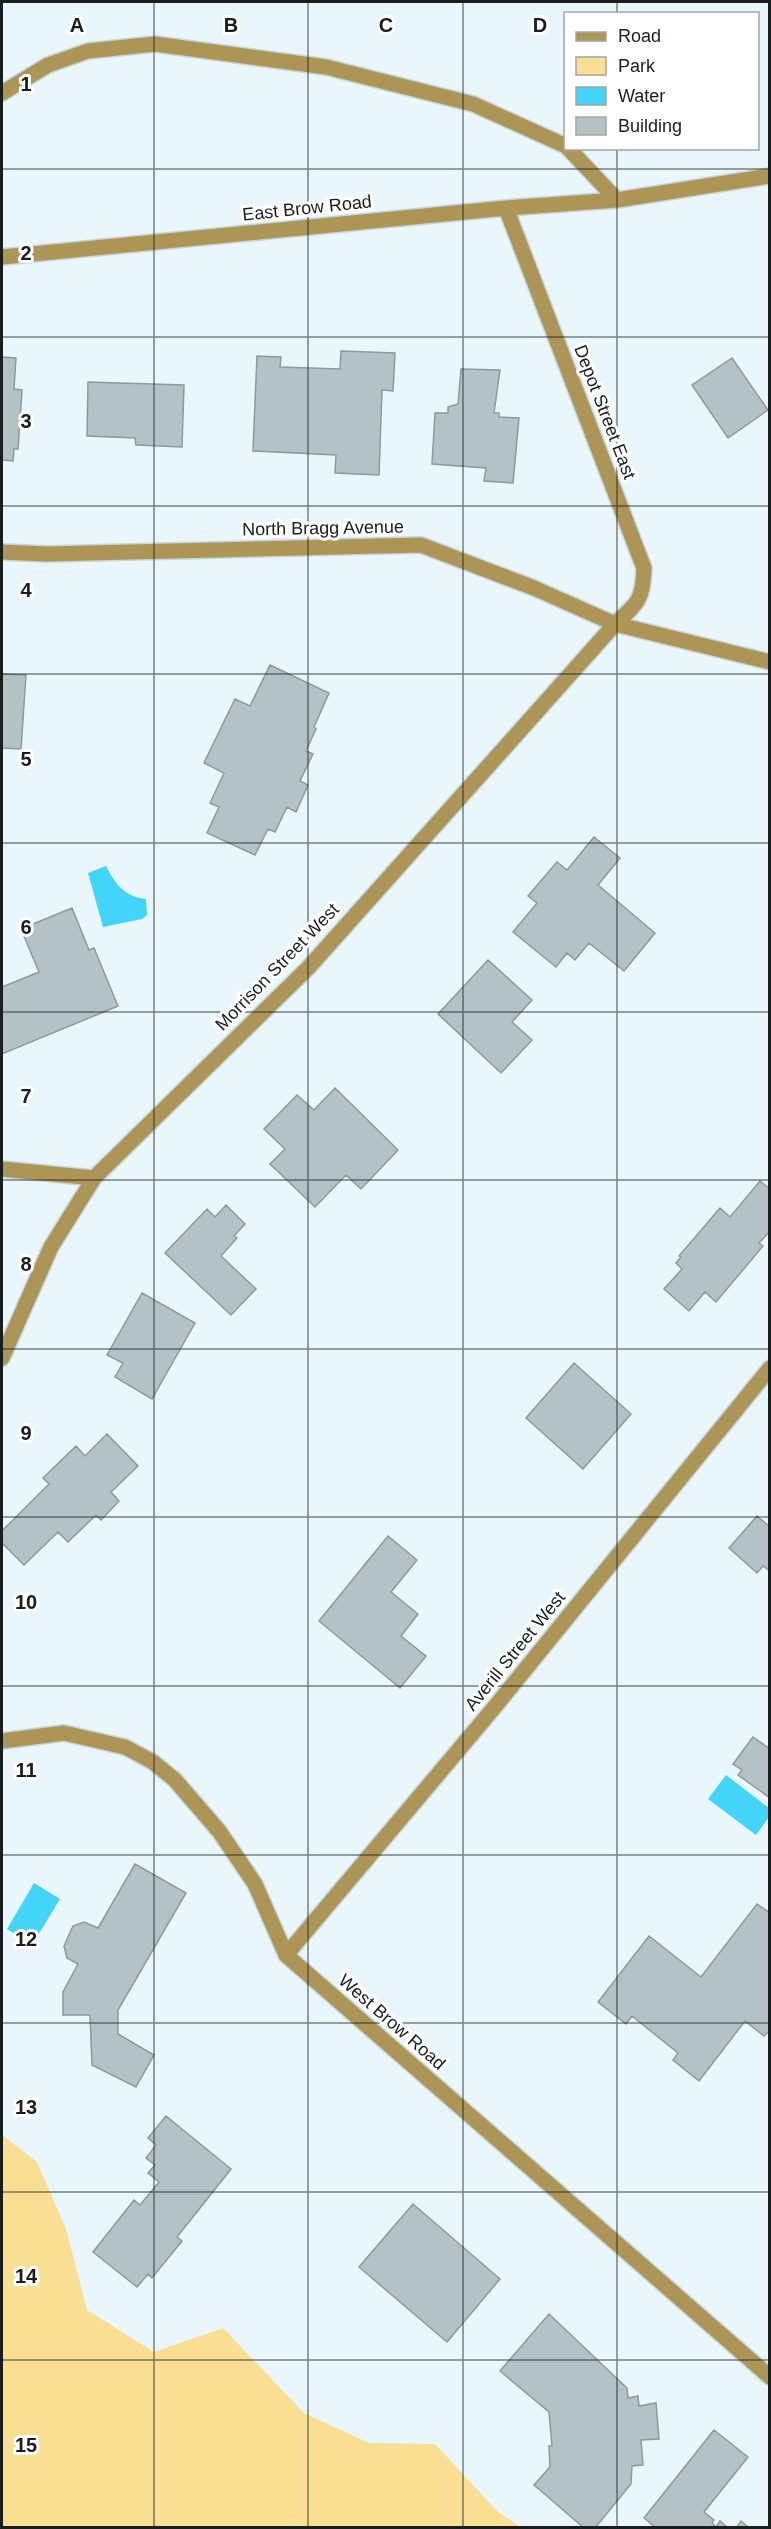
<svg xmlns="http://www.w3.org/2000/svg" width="771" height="2529" font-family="Helvetica,sans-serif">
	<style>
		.green { fill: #f9de93 }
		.water { fill: #43d4fa }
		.building { fill: #b4c2c6; stroke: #8c999d; stroke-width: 1.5 }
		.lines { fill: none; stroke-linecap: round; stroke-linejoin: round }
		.minor-casing { stroke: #c8d4d8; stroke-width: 18 }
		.minor { stroke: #ac9557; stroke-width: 15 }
		.grid { fill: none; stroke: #181d1e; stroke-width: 1.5; stroke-opacity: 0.55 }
		.labels { text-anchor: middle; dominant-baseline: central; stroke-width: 6; stroke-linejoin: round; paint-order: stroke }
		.street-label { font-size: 18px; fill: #181d1e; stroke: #fff }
		.grid-label { font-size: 20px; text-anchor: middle; font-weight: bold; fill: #181d1e; stroke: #fff; stroke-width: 6; stroke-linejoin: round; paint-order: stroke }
	</style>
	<rect width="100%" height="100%" fill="#e9f7fc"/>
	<path class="green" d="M 2,2135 L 37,2162 L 66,2229 L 87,2310 L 154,2352 L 223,2328 L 304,2413 L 369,2443 L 435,2444 L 498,2512 L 521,2527 L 2,2527 Z"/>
	<path class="water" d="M 106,866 C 115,884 125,897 146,899 L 147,915 L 142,919 L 103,927 L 88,873 Z
		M 726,1775 L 769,1808 L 769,1817 L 756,1835 L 708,1799 Z
		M 34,1883 L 60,1899 L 32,1945 L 7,1929 Z"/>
	<path class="building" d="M 341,351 L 395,353 L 393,391 L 382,390 L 379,475 L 335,473 L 336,455 L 253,451 L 257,356 L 281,357 L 280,367 L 340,369 Z
		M 2,357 L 16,358 L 14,389 L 22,390 L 18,449 L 14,449 L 13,461 L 2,460 Z
		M 732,358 L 768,410 L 728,438 L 692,385 Z
		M 461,369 L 500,370 L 494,413 L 499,413 L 499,417 L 519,418 L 513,483 L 484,481 L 486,468 L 432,464 L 435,413 L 448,413 L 448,407 L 458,404 Z
		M 88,382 L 184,385 L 182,447 L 136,445 L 135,438 L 87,436 Z
		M 270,665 L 329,693 L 314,727 L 316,729 L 306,751 L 313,754 L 300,781 L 308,785 L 296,812 L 287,807 L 275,832 L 268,829 L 255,855 L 207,833 L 219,807 L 210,803 L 224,773 L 204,763 L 235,699 L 250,706 Z
		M 2,674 L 26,675 L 21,749 L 2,748 Z
		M 594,837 L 620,858 L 598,885 L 655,933 L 624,971 L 589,943 L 575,960 L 567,953 L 556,967 L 513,932 L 537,903 L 528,896 L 557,862 L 567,870 Z
		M 72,908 L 89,950 L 94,948 L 118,1006 L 2,1054 L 2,987 L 39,972 L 21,929 Z
		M 488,960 L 532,1000 L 512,1022 L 532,1040 L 501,1073 L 438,1014 Z
		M 335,1088 L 398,1150 L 361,1189 L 346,1175 L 315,1207 L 270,1164 L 285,1149 L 264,1129 L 297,1095 L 314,1110 Z
		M 760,1181 L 770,1189 L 770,1231 L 759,1243 L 763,1246 L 716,1302 L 705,1292 L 689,1311 L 664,1289 L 682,1269 L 676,1263 L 681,1257 L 679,1256 L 720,1208 L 730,1217 Z
		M 226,1205 L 245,1224 L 234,1236 L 237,1238 L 221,1256 L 256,1289 L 231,1315 L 165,1253 L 207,1209 L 215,1217 Z
		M 142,1293 L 195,1323 L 152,1399 L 115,1377 L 123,1363 L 107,1355 Z
		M 574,1363 L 631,1414 L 583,1469 L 526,1418 Z
		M 107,1434 L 138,1466 L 111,1492 L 119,1501 L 101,1520 L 96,1515 L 68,1542 L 58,1532 L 24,1565 L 2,1543 L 2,1531 L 49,1484 L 43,1478 L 76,1446 L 85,1456 Z
		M 757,1516 L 770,1527 L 770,1571 L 763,1566 L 757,1573 L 729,1548 Z
		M 388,1536 L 417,1560 L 391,1592 L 418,1614 L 401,1636 L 426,1656 L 400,1688 L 319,1621 Z
		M 753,1737 L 770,1749 L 770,1798 L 738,1775 L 742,1770 L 733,1764 Z
		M 135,1864 L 186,1893 L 118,2010 L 118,2034 L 154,2055 L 136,2087 L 92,2065 L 90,2015 L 63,2015 L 63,1992 L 78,1964 L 67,1958 L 64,1946 L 73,1926 L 84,1922 L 98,1928 Z
		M 757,1904 L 770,1913 L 770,2030 L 764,2036 L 745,2021 L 699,2081 L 673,2060 L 678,2053 L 632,2016 L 626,2024 L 598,2002 L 649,1936 L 701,1977 Z
		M 166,2116 L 231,2169 L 177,2237 L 182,2241 L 152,2278 L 148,2274 L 137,2287 L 93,2252 L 134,2200 L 140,2205 L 159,2182 L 148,2173 L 155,2165 L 146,2158 L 156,2145 L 148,2138 Z
		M 413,2204 L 500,2279 L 447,2342 L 359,2267 Z
		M 549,2314 L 627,2388 L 628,2398 L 638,2396 L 639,2406 L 656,2403 L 659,2439 L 641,2440 L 643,2465 L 632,2466 L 631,2484 L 595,2528 L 584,2528 L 534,2485 L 550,2467 L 549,2446 L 552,2446 L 549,2412 L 500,2371 Z
		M 714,2430 L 748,2457 L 704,2512 L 714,2520 L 712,2523 L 716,2527 L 720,2521 L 728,2528 L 656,2528 L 644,2518 Z
		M 741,2521 L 749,2528 L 736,2528 Z"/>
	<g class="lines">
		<defs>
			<path id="minor" d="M 2,93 L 48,65 L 88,51 L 155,44 L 326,67 L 473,104 L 566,146
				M 568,148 L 617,200
				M 2,257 L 506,208 L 617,200 L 770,176
				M 2,552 L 47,554 L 421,545 L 534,588 L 615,624 L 770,662
				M 2,1169 L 94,1178
				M 2,1358 L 51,1247 L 94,1178 L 309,967 L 615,624 C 638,603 643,600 644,568 L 506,208
				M 2,1741 L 64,1733 L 125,1747 L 153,1762 L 175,1780 L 219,1831 L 255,1884 L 286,1955 L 770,2377
				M 286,1955 L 493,1709 L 770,1368"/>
		</defs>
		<use href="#minor" class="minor-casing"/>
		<use href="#minor" class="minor"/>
	</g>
	<path class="grid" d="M 154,2 L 154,2528M 308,2 L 308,2528M 463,2 L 463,2528M 617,2 L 617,14M 617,148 L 617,2528M 2,169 L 770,169M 2,337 L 770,337M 2,506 L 770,506M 2,674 L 770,674M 2,843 L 770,843M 2,1012 L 770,1012M 2,1180 L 770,1180M 2,1349 L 770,1349M 2,1517 L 770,1517M 2,1686 L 770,1686M 2,1855 L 770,1855M 2,2023 L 770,2023M 2,2192 L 770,2192M 2,2360 L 770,2360"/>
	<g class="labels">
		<g class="street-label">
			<text transform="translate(307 208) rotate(-6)">East Brow Road</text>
			<text transform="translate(605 412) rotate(69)">Depot Street East</text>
			<text transform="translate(323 528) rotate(-1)">North Bragg Avenue</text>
			<text transform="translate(277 967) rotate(-46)">Morrison Street West</text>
			<text transform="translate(515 1651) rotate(-51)">Averill Street West</text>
			<text transform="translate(392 2022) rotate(41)">West Brow Road</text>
		</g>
	</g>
	<g class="grid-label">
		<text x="77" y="32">A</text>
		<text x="231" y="32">B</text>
		<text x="386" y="32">C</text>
		<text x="540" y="32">D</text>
		<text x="26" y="91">1</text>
		<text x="26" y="260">2</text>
		<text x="26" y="428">3</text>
		<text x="26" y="597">4</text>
		<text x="26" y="766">5</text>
		<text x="26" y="934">6</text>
		<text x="26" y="1103">7</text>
		<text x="26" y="1271">8</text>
		<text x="26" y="1440">9</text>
		<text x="26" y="1609">10</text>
		<text x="26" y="1777">11</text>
		<text x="26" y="1946">12</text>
		<text x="26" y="2114">13</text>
		<text x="26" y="2283">14</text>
		<text x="26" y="2452">15</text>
	</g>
	<rect width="771" height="2529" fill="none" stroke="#181d1e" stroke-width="6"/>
	<rect x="564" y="12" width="195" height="138" fill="#ffffff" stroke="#a3a5a5" stroke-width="1.5"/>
	<rect x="576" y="32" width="30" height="9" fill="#ac9557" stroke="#a3a5a5" stroke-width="1.5"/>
	<text x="618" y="42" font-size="18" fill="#181d1e">Road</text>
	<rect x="576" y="57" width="30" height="18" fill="#f9de93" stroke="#a3a5a5" stroke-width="1.5"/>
	<text x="618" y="72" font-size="18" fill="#181d1e">Park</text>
	<rect x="576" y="87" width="30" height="18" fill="#43d4fa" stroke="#a3a5a5" stroke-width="1.5"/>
	<text x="618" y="102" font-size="18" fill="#181d1e">Water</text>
	<rect x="576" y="117" width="30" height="18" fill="#b4c2c6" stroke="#a3a5a5" stroke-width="1.5"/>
	<text x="618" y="132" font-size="18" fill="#181d1e">Building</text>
</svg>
